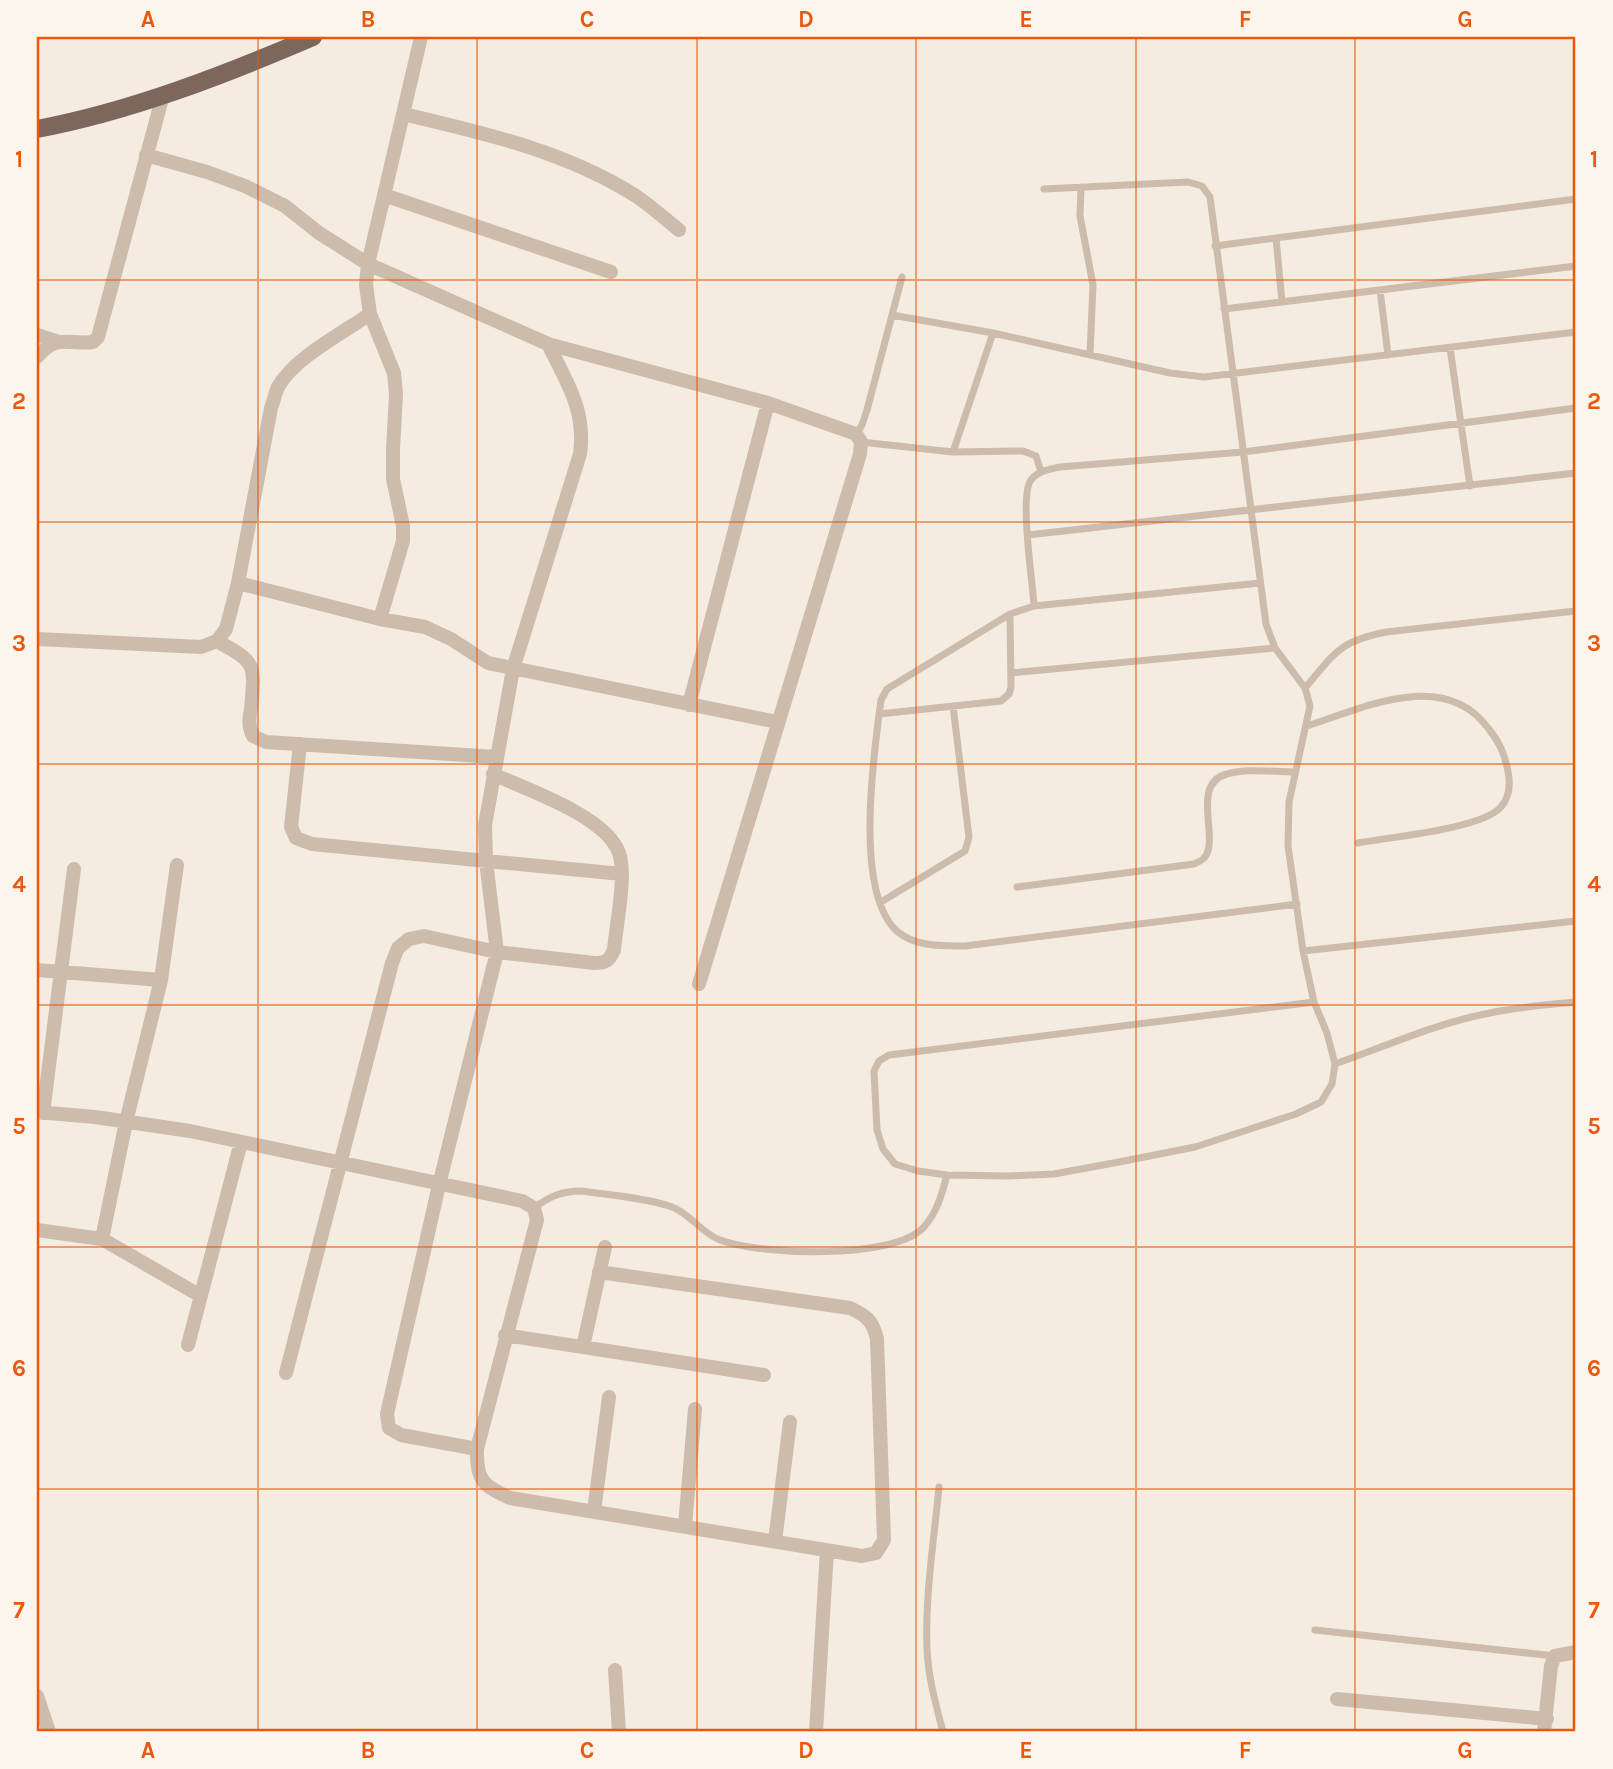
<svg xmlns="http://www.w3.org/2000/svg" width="1613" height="1769" font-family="Karla,sans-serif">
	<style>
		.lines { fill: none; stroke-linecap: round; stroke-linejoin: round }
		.lane { stroke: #cdbbac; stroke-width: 7 }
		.street { stroke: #cdbbac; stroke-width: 14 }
		.primary { stroke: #7d675c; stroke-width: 18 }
		.grid { fill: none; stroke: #e8590c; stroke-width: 2; stroke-opacity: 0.55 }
		.neatline { fill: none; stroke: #e8590c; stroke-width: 2.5 }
		.grid-label { font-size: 23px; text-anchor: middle; font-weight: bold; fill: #e8590c }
	</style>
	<rect width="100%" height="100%" fill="#f4ebe1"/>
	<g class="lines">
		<path class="lane" d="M 1081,187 L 1080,216 L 1093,285 L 1090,355
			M 1044,189 L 1188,182 L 1202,186 L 1210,197 L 1266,624 L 1275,648 L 1305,688 L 1310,706 L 1289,802 L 1288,846 L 1303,951 L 1314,1002 L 1327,1033 L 1335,1064 L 1332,1084 L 1321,1102 L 1296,1114 L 1195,1147 L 1119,1162 L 1054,1174 L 1008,1176 L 947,1175 L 918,1171 L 895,1164 L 883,1149 L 877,1130 L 874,1071 L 879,1061 L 889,1055 L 1314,1002
			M 1276,238 L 1282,302
			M 1215,246 L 1576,199
			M 1380,290 L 1388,355
			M 1224,309 L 1576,266
			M 892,315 L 993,333 L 1170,373 L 1204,377 L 1576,332
			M 1450,348 L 1470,486
			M 856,434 L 862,425 L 867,410 L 902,277
			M 861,442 L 953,452 L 1023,451 L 1036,456 L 1041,472
			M 953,452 L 993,333
			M 1028,535 L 1576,473
			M 1260,583 L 1034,606 L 1010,614 L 887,689 L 881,700 C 874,752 853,894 898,932 C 916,947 943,946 965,946 L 1297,904
			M 1034,606 C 1033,584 1019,495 1031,480 C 1037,471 1051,469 1060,467 L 1243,452 L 1576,408
			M 1011,673 L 1275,648
			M 1305,688 C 1336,652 1338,642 1386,632 L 1576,611
			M 879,714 L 1001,701 L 1009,694 L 1011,687 L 1010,614
			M 1307,726 C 1363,708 1444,668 1488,728 C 1495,737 1501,745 1504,756 C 1509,772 1514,792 1501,807 C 1482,829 1389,837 1358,843
			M 1017,887 L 1194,864 C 1196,863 1203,860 1204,858 C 1221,840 1189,784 1227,774 C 1247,768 1273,772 1294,772
			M 881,902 L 965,851 L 969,837 L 953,706
			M 1303,951 L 1576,921
			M 1335,1064 C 1384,1047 1434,1024 1485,1014 C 1515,1007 1545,1005 1576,1002
			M 534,1208 C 550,1196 562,1191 582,1191 C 609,1195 647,1198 672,1207 C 691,1214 701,1233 720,1240 C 760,1255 892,1260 923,1228 C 937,1213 942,1194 947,1175
			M 939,1487 C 934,1540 925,1595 927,1648 C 928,1677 936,1705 943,1732
			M 1315,1630 L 1555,1656"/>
		<path class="street" d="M 403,114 C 484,133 565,151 636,196 C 651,206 665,219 679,230
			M 146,155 L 207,172 L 245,186 L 285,206 L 319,233 L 368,264 L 548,344 L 768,403 L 856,434 L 861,442 L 860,454 L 699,984
			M 384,195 L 611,272
			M 37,335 L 56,341
			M 37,357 C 58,333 66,345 93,342 L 98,337 L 163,95
			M 238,583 L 380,619 L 425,627 L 451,639 L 488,663 L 777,722
			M 380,619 L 403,541 L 403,526 L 393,479 L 393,450 L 396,394 L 394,373 L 370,314 L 366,285 L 368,264 L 421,37
			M 37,639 L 201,647 L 217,641 L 226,629 L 238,583 L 271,408 C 274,401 275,393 278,387 C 294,358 343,333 370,314
			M 217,641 C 257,663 255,664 251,709 C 249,719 248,726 253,736 L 266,742 L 496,757
			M 689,705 L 768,403
			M 300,744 L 291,827 L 296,838 L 312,844 L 622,874
			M 37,970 L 161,980
			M 37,1112 L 95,1117 L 190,1131 L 522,1201 L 534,1208 L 537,1220 L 477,1449 C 476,1480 483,1486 510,1498 L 862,1556 L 876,1553 L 884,1540 L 877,1339 C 873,1321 867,1316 850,1308 L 599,1272
			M 43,1113 L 74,869
			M 37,1230 L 102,1239 L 199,1295
			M 102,1239 L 126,1122 L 161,980 L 177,865
			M 505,1335 L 764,1375
			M 188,1345 L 241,1142
			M 583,1347 L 605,1247
			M 286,1373 L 392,963 L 398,948 L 409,939 L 424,936 L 497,952 L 594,963 C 606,963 609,961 614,950 C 616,926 627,874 619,853 C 606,816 527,790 493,774
			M 477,1449 L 401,1435 L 389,1428 L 387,1414 L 439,1185 L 497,952 L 486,861 L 485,825 L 513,669 L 580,454 C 586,410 567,383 548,344
			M 594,1511 L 609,1397
			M 685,1526 L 695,1409
			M 775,1541 L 790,1422
			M 615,1670 L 619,1732
			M 37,1696 L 49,1732
			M 1337,1699 L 1547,1719
			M 816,1732 L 827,1550
			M 1544,1732 L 1551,1666 L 1555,1656 L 1576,1652"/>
		<path class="primary" d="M 37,129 C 132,111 224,75 313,37"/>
	</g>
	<path class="grid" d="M 258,37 L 258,1732M 477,37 L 477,1732M 697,37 L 697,1732M 916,37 L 916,1732M 1136,37 L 1136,1732M 1355,37 L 1355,1732M 37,280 L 1576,280M 37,522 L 1576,522M 37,764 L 1576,764M 37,1005 L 1576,1005M 37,1247 L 1576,1247M 37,1489 L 1576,1489"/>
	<rect width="1613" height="1769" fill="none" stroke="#fbf5ee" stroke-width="77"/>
	<rect x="38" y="38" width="1536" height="1692" class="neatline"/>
	<g class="grid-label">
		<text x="148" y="27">A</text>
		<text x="368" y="27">B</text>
		<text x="587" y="27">C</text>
		<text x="806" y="27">D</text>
		<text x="1026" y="27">E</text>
		<text x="1245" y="27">F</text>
		<text x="1465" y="27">G</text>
		<text x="19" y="167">1</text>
		<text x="1594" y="167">1</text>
		<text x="19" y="409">2</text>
		<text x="1594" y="409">2</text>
		<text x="19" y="651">3</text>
		<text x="1594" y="651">3</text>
		<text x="19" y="892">4</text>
		<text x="1594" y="892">4</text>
		<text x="19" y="1134">5</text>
		<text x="1594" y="1134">5</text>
		<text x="19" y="1376">6</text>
		<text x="1594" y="1376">6</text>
		<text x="19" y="1618">7</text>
		<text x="1594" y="1618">7</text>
		<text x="148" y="1758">A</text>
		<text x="368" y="1758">B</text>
		<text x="587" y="1758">C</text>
		<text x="806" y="1758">D</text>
		<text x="1026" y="1758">E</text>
		<text x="1245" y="1758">F</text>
		<text x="1465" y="1758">G</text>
	</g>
</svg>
